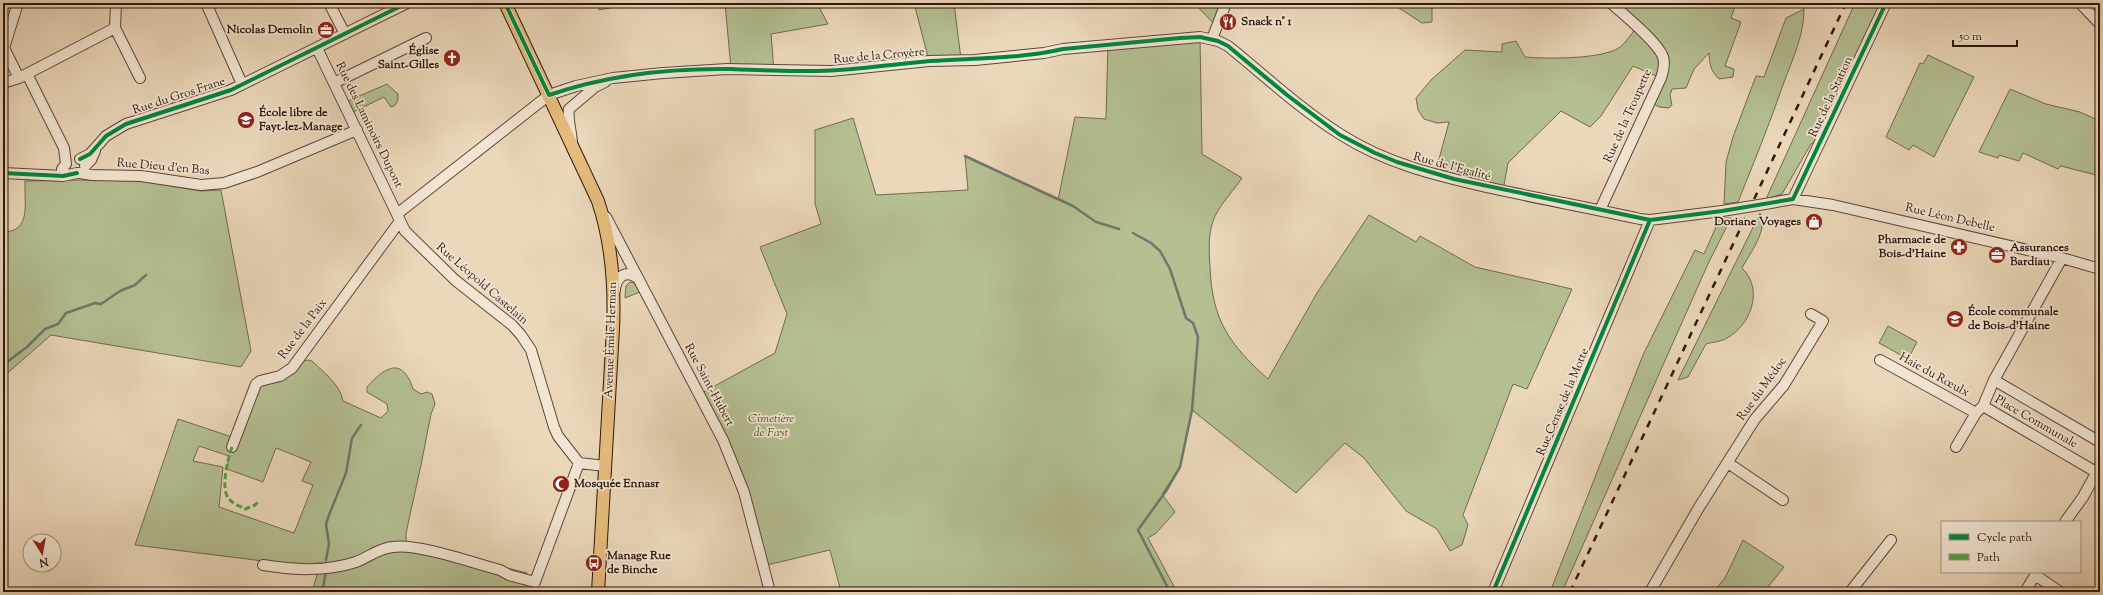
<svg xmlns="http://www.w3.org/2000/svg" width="2103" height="595" font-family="'Sorts Mill Goudy',serif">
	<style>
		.green { fill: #b4bf92; stroke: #716a4f; fill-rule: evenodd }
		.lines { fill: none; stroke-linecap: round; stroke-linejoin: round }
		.stream { stroke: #6e786d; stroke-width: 2.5 }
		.minor-casing { stroke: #5d4638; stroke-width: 12 }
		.major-casing { stroke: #2e160c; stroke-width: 14 }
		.minor { stroke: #f2e5d2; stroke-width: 10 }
		.major { stroke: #e6bc7d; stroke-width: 12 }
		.rail { stroke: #2e160c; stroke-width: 2.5; stroke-dasharray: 7 7; stroke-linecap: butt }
		.minor-bridge-casing { stroke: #5d4638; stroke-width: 12; stroke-linecap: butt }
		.minor-bridge { stroke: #f2e5d2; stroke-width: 10 }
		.quiet { stroke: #52a13e; stroke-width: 3; stroke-dasharray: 6 3; stroke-linecap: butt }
		.cycleway-casing { stroke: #f2e5d2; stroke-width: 6 }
		.cycleway { stroke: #00873e; stroke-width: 4 }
		.labels { text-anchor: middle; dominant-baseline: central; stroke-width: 3.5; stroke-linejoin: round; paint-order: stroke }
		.poi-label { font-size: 12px; font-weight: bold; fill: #2e160c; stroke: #f2e5d2; text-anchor: start }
		.street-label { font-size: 12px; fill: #2e160c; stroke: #f2e5d2 }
		.park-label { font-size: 12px; font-style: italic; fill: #564934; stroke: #f2e5d2 }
	</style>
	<rect width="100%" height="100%" fill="#ebd7ba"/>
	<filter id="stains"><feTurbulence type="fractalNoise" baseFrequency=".005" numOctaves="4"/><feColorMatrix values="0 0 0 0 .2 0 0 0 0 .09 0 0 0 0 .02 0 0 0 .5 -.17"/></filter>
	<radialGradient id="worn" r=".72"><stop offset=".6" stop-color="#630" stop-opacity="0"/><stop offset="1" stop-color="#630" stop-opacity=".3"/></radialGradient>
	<path class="green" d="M 598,3 L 637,3 L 599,10 Z
		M 725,3 L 817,3 L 828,24 L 771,34 L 774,71 L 731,69 Z
		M 914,3 L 954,3 L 961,59 L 929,61 Z
		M 1194,3 L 1226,3 L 1216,26 Z
		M 1396,3 L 1432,3 L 1432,22 L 1422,23 L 1396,6 Z
		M 1611,3 L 1736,3 L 1731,18 L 1741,22 L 1725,66 L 1734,69 L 1733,77 L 1719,79 C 1710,70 1710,65 1709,53 L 1694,69 L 1686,88 L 1672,89 L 1670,95 L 1672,105 L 1669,108 L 1659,107 L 1650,102 L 1661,78 L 1633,66 L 1601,116 L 1590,127 L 1561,111 L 1508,163 L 1503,190 L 1435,174 L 1449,122 L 1437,123 L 1424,119 L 1418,110 L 1416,98 L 1431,80 L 1465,50 L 1502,52 L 1502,44 L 1516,41 L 1525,57 C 1548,59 1594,59 1615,50 C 1623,47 1632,34 1636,27 Z
		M 1855,3 L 1886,3 L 1823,138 L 1811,144 L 1782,194 L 1766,199 Z
		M 1804,9 C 1804,35 1793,58 1784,82 C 1770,123 1754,162 1738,202 L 1724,204 L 1726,162 L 1733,137 L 1756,76 L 1764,77 L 1786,18 Z
		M 1200,37 L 1202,154 L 1242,178 C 1234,190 1217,208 1213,221 C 1208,235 1209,252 1210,267 C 1212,320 1229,344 1268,379 L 1317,293 L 1369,215 L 1416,242 L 1420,236 L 1475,267 L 1572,289 L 1527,389 L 1513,384 L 1463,515 L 1468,525 L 1462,545 L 1450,551 L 1437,529 L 1406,511 L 1364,458 L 1345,443 L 1296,493 L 1192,410 L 1180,467 L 1162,494 L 1175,512 L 1156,533 L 1148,538 L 1177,592 L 841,592 L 830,550 L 763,566 L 744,492 L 700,394 L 775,353 L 787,314 L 760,247 L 821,224 L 815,204 L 815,130 L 853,118 L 876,195 L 968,190 L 965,156 L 1058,200 L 1075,117 L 1106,119 L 1108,44 Z
		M 1928,55 L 1974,77 L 1934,157 L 1913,145 L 1909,150 L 1886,137 L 1920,63 L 1923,64 Z
		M 387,84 L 398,94 C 398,100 398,105 391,107 L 384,97 L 353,112 L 348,103 L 350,100 Z
		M 2010,89 L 2046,104 L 2080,112 L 2100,121 L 2100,176 L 2061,166 L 2058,169 L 2023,153 L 2019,161 L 1999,155 L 1998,158 L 1979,152 Z
		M 82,180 L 140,181 L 201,191 L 221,190 L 251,351 L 241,367 L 51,335 L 3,377 L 3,232 C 32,232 24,202 25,181 Z
		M 1760,213 C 1769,229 1750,253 1742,268 C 1764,289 1751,325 1727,338 C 1721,342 1712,342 1706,344 L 1688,377 L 1678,380 Z
		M 1720,218 L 1731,218 L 1708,264 L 1562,592 L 1550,592 L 1643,355 L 1695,250 L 1704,254 Z
		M 630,282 L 637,284 L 640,292 L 625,298 L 626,286 Z
		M 1888,326 L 1917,342 L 1908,359 L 1879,343 Z
		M 308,360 L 312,361 C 323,372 340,384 343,401 L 381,418 L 388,411 L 387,404 L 367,392 L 367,387 C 384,368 402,355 413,389 L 421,394 L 427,392 L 432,394 L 435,404 L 431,414 L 421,465 L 406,533 L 406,543 L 527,573 L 524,592 L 312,592 L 319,568 L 135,545 L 178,419 L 235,438 L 254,389 L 302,361 ZM 199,446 L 229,456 L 227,469 L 263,482 L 276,448 L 311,462 L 302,481 L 313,485 L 294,533 L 219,507 L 223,467 L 193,461 Z
		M 1743,540 L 1784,567 L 1764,592 L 1713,592 L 1725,578 Z"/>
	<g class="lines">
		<path class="stream" d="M 965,156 L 1073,206 L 1096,222 L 1119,229
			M 1133,233 L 1151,243 L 1160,251 L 1170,269 L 1186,318 L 1193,323 L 1198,337 L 1192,410 L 1180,467 L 1166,491 L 1138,530 L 1170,592
			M 3,365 L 27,347 L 45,329 L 58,324 L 66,313 L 95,303 L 101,304 L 120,291 L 135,285 L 146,275
			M 326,560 L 329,544 L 326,524 L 329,515 L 346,473 L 352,438 L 361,425
			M 322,592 L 326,572"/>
		<defs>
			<path id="minor" d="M 18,3 L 4,48 L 19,78
				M 116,3 L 115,28 L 140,78
				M 206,3 L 242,84
				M 329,3 L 345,34
				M 2080,3 L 2100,24
				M 1212,39 L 1226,3
				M 317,48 L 405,231 L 455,280 L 512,325 L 521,335 L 531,350 L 554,427 L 558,436 L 579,463 L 605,466
				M 27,74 L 64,148 L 66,164 L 62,169
				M 3,83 L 19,78 L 115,28
				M 334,83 L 426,38
				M 572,144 C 572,133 567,119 569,109 L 595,87 L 605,82
				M 80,159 L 90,154 L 106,136 L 126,124 L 231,90 L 407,3
				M 85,166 L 91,160 L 95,151
				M 3,173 L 63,176 L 77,173
				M 80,173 L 92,175 L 141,176 L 201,185 L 224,183 L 257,172 L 357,130
				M 1793,199 L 1886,3
				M 1765,204 L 1793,199 L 1833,205 L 2062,258 L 2100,269
				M 1600,210 L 1661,78 C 1663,72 1665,63 1663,57 C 1658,42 1624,15 1611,3
				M 397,214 L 549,95 L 576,86 L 613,78 L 663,73 L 727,69 L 831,71 L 929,61 L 975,60 L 1044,53 L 1063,49 L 1200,37 L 1218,41 L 1228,46 C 1265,76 1300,109 1340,134 C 1386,164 1439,176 1491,188 C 1541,199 1590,208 1640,219 L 1650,220 L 1722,211
				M 606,217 L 723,440 L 744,492 L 770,592
				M 615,290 C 616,277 625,270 636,277
				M 1880,360 L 1976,413
				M 1994,380 L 2100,442
				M 1983,406 L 2096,472
				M 232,447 L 256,384 L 260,381 L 280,376 L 292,368 L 400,221
				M 1956,447 L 1976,413 L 1983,406 L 1994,380 L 2062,258
				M 1728,463 L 1783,500
				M 2065,522 L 2083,497 L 2100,466
				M 263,565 C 294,570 325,572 356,562 C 369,557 379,548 393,547 C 417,543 473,563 500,570 L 509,575 L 535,582 L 579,463
				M 2035,575 L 2060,592
				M 1493,592 L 1650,220
				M 1650,592 L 1698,509 L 1755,419 L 1784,385 L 1823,321 L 1811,314
				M 1850,592 L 1891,540
				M 2025,592 L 2037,572"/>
			<path id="major" d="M 505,3 L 598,201 C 612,243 615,285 613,329 L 598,592"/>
		</defs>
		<use href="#minor" class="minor-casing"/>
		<use href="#major" class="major-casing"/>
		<use href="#minor" class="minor"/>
		<use href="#major" class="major"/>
		<path class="rail" d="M 1570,592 L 1846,3"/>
		<defs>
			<path id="minor-bridge" d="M 1722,211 L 1765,204"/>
		</defs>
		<use href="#minor-bridge" class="minor-bridge-casing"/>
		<use href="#minor-bridge" class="minor-bridge"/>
		<path class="quiet" d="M 232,447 C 228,458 220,489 229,499 C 233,504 240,506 245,509 L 255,505 L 258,502"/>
		<defs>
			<path id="cycleway" d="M 505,3 L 549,95 C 607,75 670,68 731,69 C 753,70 775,71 798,71 C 842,72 886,65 930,61 C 975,58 1019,59 1063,49 L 1180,38 L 1200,37 L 1218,41 L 1228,46 L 1287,95 L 1340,135 L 1375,153 L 1397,162 L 1454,179 L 1650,220 L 1722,211 L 1793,199 L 1886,3
				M 80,159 L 90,154 L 106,136 L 126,124 L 231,90 L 407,3
				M 3,173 L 63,176 L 77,173
				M 1493,592 L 1650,220"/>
		</defs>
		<use href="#cycleway" class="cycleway-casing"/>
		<use href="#cycleway" class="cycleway"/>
	</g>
	<defs>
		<symbol id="restaurant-disc" viewBox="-11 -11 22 22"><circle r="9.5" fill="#8f2418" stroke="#f2e5d2"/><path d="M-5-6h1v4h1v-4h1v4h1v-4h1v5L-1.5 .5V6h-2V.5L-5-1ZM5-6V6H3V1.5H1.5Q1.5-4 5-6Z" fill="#fff"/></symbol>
		<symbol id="office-disc" viewBox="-11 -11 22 22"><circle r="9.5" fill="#8f2418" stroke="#f2e5d2"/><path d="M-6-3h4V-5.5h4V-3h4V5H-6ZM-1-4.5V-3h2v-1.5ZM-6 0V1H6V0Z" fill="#fff"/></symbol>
		<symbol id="church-disc" viewBox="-11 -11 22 22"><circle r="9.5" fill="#8f2418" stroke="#f2e5d2"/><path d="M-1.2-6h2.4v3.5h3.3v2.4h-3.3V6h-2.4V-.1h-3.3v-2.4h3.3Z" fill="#fff"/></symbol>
		<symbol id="school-disc" viewBox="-11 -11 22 22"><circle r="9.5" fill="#8f2418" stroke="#f2e5d2"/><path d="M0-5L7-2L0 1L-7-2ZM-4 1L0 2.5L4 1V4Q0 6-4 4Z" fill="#fff"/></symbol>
		<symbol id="shop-disc" viewBox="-11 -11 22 22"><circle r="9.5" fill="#8f2418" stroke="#f2e5d2"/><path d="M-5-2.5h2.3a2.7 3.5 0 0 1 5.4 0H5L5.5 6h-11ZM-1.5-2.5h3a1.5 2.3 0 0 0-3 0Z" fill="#fff"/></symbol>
		<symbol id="pharmacy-disc" viewBox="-11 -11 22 22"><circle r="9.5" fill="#8f2418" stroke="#f2e5d2"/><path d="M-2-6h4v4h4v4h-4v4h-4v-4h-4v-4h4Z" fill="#fff"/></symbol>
		<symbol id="mosque-disc" viewBox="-11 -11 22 22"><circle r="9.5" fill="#8f2418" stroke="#f2e5d2"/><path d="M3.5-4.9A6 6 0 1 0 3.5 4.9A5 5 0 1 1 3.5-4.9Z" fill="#fff"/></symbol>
		<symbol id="bus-disc" viewBox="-11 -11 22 22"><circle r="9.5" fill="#8f2418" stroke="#f2e5d2"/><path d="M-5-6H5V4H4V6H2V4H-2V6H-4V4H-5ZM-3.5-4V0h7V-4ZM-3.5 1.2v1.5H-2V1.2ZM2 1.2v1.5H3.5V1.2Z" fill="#fff"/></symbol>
	</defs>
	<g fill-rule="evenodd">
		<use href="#restaurant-disc" x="1218" y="12" width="20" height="20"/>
		<use href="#office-disc" x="316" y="20" width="20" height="20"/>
		<use href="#church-disc" x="442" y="48" width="20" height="20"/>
		<use href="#school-disc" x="236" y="110" width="20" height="20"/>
		<use href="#shop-disc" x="1804" y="212" width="20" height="20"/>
		<use href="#pharmacy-disc" x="1949" y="237" width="20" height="20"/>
		<use href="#office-disc" x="1987" y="245" width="20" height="20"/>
		<use href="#school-disc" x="1945" y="309" width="20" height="20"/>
		<use href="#mosque-disc" x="551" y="474" width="20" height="20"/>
		<use href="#bus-disc" x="584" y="553" width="20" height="20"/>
	</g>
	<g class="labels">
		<g class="poi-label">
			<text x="1241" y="22">Snack n° 1</text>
			<text x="313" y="30" text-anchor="end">Nicolas Demolin</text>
			<text x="439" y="51" text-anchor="end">Église<tspan x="439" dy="14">Saint-Gilles</tspan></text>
			<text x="259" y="113">École libre de<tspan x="259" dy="14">Fayt-lez-Manage</tspan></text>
			<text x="1801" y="222" text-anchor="end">Doriane Voyages</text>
			<text x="1946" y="240" text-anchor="end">Pharmacie de<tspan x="1946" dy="14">Bois-d'Haine</tspan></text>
			<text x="2010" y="248">Assurances<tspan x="2010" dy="14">Bardiau</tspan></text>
			<text x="1968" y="312">École communale<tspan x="1968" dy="14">de Bois-d'Haine</tspan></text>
			<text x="574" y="484">Mosquée Ennasr</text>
			<text x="607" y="556">Manage Rue<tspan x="607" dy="14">de Binche</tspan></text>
		</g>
		<g class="street-label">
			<text transform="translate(879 56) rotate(-5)">Rue de la Croyère</text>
			<text transform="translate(179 96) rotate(-18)">Rue du Gros Frane</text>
			<text transform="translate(1831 97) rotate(-65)">Rue de la Station</text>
			<text transform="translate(1628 116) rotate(-66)">Rue de la Troupette</text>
			<text transform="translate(369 125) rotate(64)">Rue des Laminoirs Dupont</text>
			<text transform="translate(163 167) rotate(5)">Rue Dieu d'en Bas</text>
			<text transform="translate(1452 167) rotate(15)">Rue de l'Egalité</text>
			<text transform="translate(1950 218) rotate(13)">Rue Léon Debelle</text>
			<text transform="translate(482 284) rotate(41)">Rue Léopold Castelain</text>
			<text transform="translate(303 329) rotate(-53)">Rue de la Paix</text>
			<text transform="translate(611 340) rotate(-88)">Avenue Émile Herman</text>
			<text transform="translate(1934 375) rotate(29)">Haie du Rœulx</text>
			<text transform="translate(709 385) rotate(62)">Rue Saint-Hubert</text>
			<text transform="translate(1762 389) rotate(-54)">Rue du Médoc</text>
			<text transform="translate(1563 402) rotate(-67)">Rue Cense de la Motte</text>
			<text transform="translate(2036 422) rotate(30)">Place Communale</text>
		</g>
		<g class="park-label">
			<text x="771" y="419">Cimetière<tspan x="771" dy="14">de Fayt</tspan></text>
		</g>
	</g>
	<rect width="2103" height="595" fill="none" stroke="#ebd7ba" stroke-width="16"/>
	<rect x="4" y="4" width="2095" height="587" fill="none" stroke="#2e160c" stroke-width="2"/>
	<rect x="8" y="8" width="2087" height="579" fill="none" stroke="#2e160c"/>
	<rect x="1941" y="521" width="140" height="52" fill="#f2e5d2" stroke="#a49283"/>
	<rect x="1949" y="534" width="20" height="6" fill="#00873e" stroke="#a49283"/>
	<text x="1977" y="541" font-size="12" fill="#2e160c">Cycle path</text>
	<rect x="1949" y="554" width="20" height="6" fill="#52a13e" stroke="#a49283"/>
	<text x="1977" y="561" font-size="12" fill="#2e160c">Path</text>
	<g transform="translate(42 553) rotate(169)"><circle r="19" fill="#f2e5d2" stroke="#a49283"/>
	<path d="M0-3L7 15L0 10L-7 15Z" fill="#8f2418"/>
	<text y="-6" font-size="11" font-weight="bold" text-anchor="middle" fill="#2e160c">N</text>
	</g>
	<path d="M1953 40v6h64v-6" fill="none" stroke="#2e160c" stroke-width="2"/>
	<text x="1959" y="40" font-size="12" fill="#2e160c" stroke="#f2e5d2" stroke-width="3" paint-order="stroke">50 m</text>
	<rect width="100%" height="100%" filter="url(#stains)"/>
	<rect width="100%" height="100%" fill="url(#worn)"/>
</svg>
